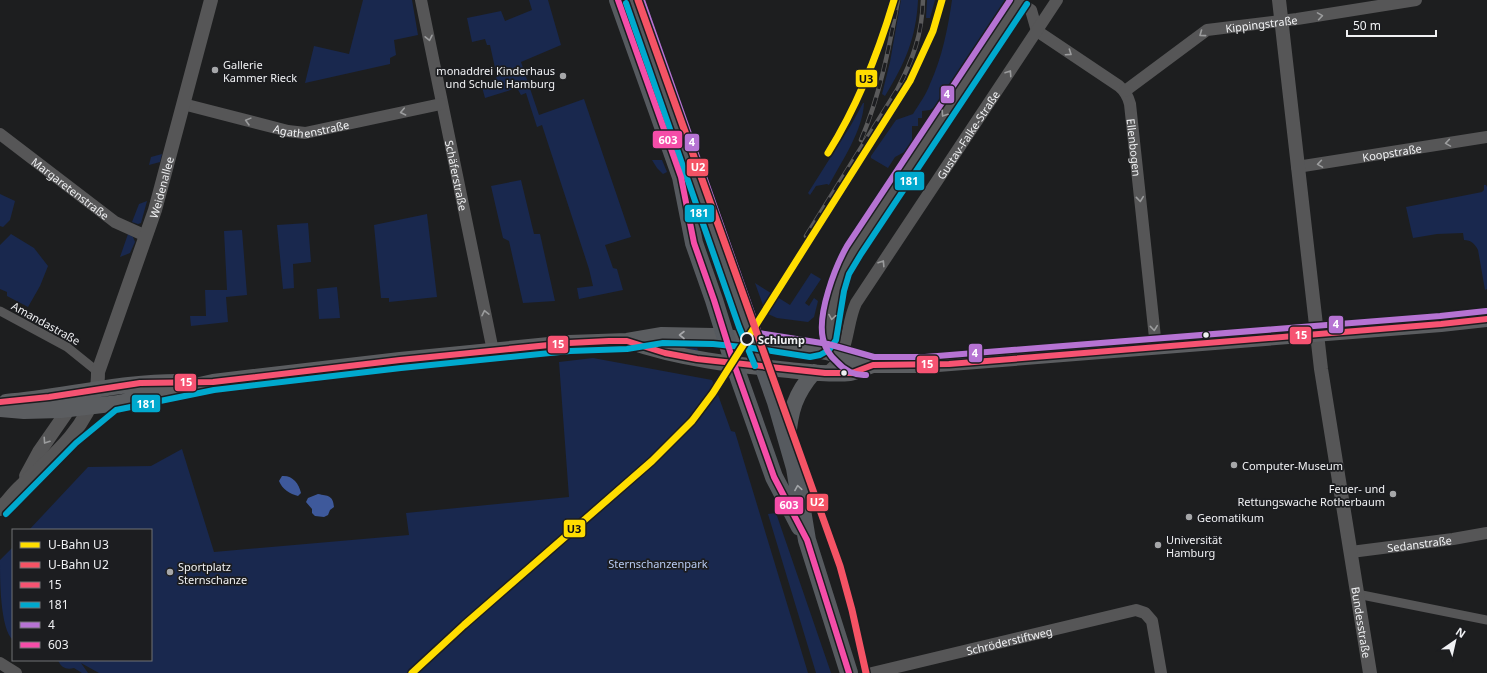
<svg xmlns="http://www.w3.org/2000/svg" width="1487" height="673" font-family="'Noto Sans',sans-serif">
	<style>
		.green { fill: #19284e }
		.water { fill: #3e599b }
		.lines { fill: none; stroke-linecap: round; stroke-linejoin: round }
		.pedestrian { stroke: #565657; stroke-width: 9 }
		.minor { stroke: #565657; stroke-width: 12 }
		.tertiary { stroke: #565657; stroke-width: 14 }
		.secondary { stroke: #5b5d60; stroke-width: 16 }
		.primary { stroke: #565a5f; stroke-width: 18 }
		.rail-casing { stroke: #5a5a5b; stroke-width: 4.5 }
		.rail { stroke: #1c1d20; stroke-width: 3; stroke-dasharray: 9; stroke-linecap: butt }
		.bus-1-casing { stroke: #1c1d20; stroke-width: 9 }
		.bus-2-casing { stroke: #1c1d20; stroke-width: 9 }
		.bus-3-casing { stroke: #1c1d20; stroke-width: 9 }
		.bus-4-casing { stroke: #1c1d20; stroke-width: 9 }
		.bus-1 { stroke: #f65372; stroke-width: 6 }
		.bus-2 { stroke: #00a9ce; stroke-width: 6 }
		.bus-3 { stroke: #b673d3; stroke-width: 6 }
		.bus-4 { stroke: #f54da8; stroke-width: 6 }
		.metro-1-casing { stroke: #1c1d20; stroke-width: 10 }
		.metro-2-casing { stroke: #1c1d20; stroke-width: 10 }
		.metro-1 { stroke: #fd0; stroke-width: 7 }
		.metro-2 { stroke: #f55365; stroke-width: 7 }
		.oneway { stroke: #9b9c9d }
		.oneway2 { stroke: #a6a7aa }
		.oneway3 { stroke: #a3a6a9 }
		.poi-dot { fill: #a6a7a9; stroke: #1c1d20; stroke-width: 1.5 }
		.bus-dot { fill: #f0f1f3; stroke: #1c1d20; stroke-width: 1.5 }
		.stop-dot { fill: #1c1d20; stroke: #f0f1f3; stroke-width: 2 }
		.labels { text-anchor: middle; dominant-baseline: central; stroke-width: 3.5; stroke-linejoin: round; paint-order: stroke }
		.street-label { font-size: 11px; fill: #f0f1f3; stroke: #1c1d20 }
		.poi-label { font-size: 11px; fill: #f0f1f3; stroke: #1c1d20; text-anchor: start }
		.stop-label { font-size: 11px; font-weight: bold; fill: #f0f1f3; stroke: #1c1d20; text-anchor: start }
		.park-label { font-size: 11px; fill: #b7caf2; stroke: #1c1d20 }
		.line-badge { stroke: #1c1d20; stroke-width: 1.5 }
		.badge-label { font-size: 11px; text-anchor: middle; font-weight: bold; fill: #fff }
		.pale-badge-label { font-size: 11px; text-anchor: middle; font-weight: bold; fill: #111 }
	</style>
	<rect width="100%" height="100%" fill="#1d1e1f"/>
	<path class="green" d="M 363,0 L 412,0 L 418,35 L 394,40 L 396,55 L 390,58 L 390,64 L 305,83 L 314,46 L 349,54 Z
		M 529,0 L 548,0 L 561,45 L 521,62 L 539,115 L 584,99 L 631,237 L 605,245 L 613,268 L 617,269 L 623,290 L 579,299 L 577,288 L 593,286 L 589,269 L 542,125 L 537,127 L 526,93 L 521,95 L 517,88 L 485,98 L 482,87 L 497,77 L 490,45 L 487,45 L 485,39 L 472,42 L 467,18 L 501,11 L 505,21 L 532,10 Z
		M 901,0 L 918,0 C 916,39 905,63 885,96 L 882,94 L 890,62 Z
		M 927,0 L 935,0 L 930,18 L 926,18 Z
		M 952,0 L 1006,0 L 935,107 L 930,110 L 922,111 L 922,118 L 918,118 L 918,126 L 912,126 L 912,148 L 895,157 L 888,168 L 871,158 L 871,156 L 896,120 L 913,114 C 919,104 926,95 930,84 C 942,58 948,28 952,0 Z
		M 864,103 C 863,130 842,161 829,185 L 827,184 L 816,186 L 810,195 L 808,193 L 851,125 L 863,103 Z
		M 162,154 L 160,162 L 149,165 L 151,157 Z
		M 652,160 L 662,160 L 667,172 L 663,174 L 657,168 Z
		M 521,180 L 534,234 L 540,234 L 555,301 L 523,303 L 509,241 L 503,238 L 491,186 Z
		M 1484,185 L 1486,185 L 1487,187 L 1487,289 L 1485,290 L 1478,250 C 1475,244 1471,240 1464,240 L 1463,233 L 1437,234 L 1413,238 L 1406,207 L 1482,192 L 1484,190 Z
		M 0,194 L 15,201 L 10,220 L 3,227 L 0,226 Z
		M 147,201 L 141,223 L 138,224 L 132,222 L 139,204 Z
		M 427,214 L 437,297 L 389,302 L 389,298 L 381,298 L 374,225 Z
		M 308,223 L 311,262 L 293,264 L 294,288 L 283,289 L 277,225 Z
		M 242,230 L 247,295 L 226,297 L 228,322 L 191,326 L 190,316 L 206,316 L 205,290 L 227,290 L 224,231 Z
		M 11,234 L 34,248 L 48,266 L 40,286 L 28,307 L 7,296 L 7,292 L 0,289 L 0,245 Z
		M 128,234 L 133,237 L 135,242 L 130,253 L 120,257 Z
		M 811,273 L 821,279 L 805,303 L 809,306 L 814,298 L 818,301 L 814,317 L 808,322 L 777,318 L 768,314 L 764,308 L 755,283 L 790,305 Z
		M 337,287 L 340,318 L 319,319 L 317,289 Z
		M 665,342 L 696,343 L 698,351 L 665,344 Z
		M 593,358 L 712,380 L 717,392 L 731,431 L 735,432 L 808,673 L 99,673 L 81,663 L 88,673 L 82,673 L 74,668 C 67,670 61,668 58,660 L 151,660 L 151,530 L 29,530 L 88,467 L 151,466 L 182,449 L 214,552 L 409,535 L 406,513 L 569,497 L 559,362 Z
		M 776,513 L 830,670 L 831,673 L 816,673 L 768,514 Z
		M 13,547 L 13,640 C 0,629 0,579 0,560 Z"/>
	<path class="water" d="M 282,476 C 292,475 299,483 301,493 L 298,496 C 290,494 282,489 279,481 Z
		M 318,494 C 328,496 333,495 334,507 L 330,510 L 328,515 L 324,517 L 315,516 L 312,513 L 312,509 L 306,502 L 308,498 Z"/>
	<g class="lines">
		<path class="pedestrian" d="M 0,311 L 67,347 L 98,372
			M 1357,594 L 1487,620"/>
		<g class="minor">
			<path id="s1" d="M 421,0 L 493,351"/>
			<path id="s2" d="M 1018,2 L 1031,10 L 1037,31 L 1119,86 C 1125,91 1128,96 1130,104 L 1156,347"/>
			<path id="s3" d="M 1125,91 L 1207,30 L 1297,19 L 1416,0"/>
			<path id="s4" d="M 183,104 L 288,131 L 305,133 L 441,104"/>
			<path id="s5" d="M 0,134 L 115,222 L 146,236"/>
			<path id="s6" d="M 1297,167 L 1487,137"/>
			<path d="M 810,349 L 821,346 L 829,337 L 836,289 L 842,271 L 854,250 L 1020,0"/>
			<path id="s7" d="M 825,373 C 850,360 845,326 856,303 L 1057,0"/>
			<path id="s8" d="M 1351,552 L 1453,539 L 1487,533"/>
			<path d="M 0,663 L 16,673"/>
			<path id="s9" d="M 872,673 L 1136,610 L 1145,613 L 1152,621 L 1161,673"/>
		</g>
		<g class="tertiary">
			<path id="s10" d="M 1279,0 L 1321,369 L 1370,673"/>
			<path d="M 26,476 L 39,452 L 73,403"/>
			<path id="s11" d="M 0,509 C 7,502 13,493 21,486 C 49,459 85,431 96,390 C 98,384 98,378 98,372 L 155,210 L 211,0"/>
		</g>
		<path class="secondary" d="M 628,341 C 680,359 734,365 789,370 C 809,372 830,375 850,373 C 858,372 865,367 873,365
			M 6,402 C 65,397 123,381 183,382
			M 0,409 L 24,411 L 61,410 L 119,403 L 213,382 L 254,377 L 400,360 L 569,343 L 627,341 L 662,335 L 713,336 L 753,340 L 827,352 L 873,365 L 925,365 L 1441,324 L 1487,319
			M 788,440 C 790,411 795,394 814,372"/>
		<path class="primary" d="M 618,0 L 681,177 L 694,243 L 714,300 L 734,364 L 774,477 L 800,527
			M 634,0 L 776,402 L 795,468 L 807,540 L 849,673"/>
		<defs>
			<path id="rail" d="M 861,140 C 880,95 889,48 898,0
				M 871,142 L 885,122
				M 806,236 L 897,90 C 913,59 922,35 923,0"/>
		</defs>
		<use href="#rail" class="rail-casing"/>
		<use href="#rail" class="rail"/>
		<defs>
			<path id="bus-1" d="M 0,402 L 49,397 L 140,383 L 213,382 L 400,360 L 569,343 L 609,341 L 627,341 L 665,353 L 697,359 L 825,373 L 852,373 L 873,365 L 949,364 L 1441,324 L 1487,319"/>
			<path id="bus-2" d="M 626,3 L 739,327 L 755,366
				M 6,514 L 76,443 L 116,410 L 214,390 L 401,368 L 570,351 L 627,349 L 663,343 L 713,344 L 752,348 L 810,357 L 820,355 L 829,350 L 836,340 L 844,291 L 849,274 L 861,254 L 1027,4"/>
			<path id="bus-3" d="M 642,0 L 759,333 L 828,344 L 874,357 L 925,357 L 1440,316 L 1486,311
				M 866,375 C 855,376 844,370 837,362 C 830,356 825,348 823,339 C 817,314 835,267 847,246 L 1010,0"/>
			<path id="bus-4" d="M 618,0 L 681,177 L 694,243 L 714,300 L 734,364 L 774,477 L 807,540 L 849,673"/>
		</defs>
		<use href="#bus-1" class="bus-1-casing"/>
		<use href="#bus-2" class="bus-2-casing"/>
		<use href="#bus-3" class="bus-3-casing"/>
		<use href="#bus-4" class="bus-4-casing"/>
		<use href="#bus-1" class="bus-1"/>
		<use href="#bus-2" class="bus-2"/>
		<use href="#bus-3" class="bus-3"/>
		<use href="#bus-4" class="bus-4"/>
		<defs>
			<path id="metro-1" d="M 828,153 C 858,105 878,54 894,0
				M 412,673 L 464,625 L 652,461 L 692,421 L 713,393 L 910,81 L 933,31 L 942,0"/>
			<path id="metro-2" d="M 638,0 L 840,566 L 852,610 L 866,673"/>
		</defs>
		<use href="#metro-1" class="metro-1-casing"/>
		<use href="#metro-2" class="metro-2-casing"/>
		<use href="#metro-1" class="metro-1"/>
		<use href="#metro-2" class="metro-2"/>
	</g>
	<defs><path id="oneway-chevron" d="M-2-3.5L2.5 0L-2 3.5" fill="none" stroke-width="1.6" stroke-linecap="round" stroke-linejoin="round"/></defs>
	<g class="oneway">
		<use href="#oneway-chevron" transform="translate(1320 16) rotate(-9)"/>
		<use href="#oneway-chevron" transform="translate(1202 34) rotate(144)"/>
		<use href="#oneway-chevron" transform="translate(429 38) rotate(78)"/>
		<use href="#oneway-chevron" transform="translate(1069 53) rotate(34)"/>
		<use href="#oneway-chevron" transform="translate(1009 73) rotate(-56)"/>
		<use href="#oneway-chevron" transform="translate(403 112) rotate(168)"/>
		<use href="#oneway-chevron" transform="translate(944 114) rotate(124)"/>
		<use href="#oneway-chevron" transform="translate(248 121) rotate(-165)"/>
		<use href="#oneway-chevron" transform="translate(1448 143) rotate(171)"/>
		<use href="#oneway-chevron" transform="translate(1320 164) rotate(171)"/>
		<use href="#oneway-chevron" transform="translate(1140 199) rotate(84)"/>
		<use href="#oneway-chevron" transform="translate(882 263) rotate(-57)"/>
		<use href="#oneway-chevron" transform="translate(485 313) rotate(-102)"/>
		<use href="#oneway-chevron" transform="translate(832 317) rotate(99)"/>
		<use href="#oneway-chevron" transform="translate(1154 328) rotate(84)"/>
		<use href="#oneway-chevron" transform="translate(46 441) rotate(124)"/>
	</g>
	<use class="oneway2" href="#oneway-chevron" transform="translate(682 335) rotate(-180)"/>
	<use class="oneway3" href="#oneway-chevron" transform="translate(798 488) rotate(-99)"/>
	<g class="poi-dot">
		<circle cx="215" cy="70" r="4"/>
		<circle cx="563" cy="76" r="4"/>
		<circle cx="1234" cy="465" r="4"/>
		<circle cx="1393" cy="494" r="4"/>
		<circle cx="1189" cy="517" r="4"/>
		<circle cx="1158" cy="545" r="4"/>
		<circle cx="170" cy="572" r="4"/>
	</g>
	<g class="bus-dot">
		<circle cx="1206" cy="335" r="3.5"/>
		<circle cx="844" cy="373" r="3.5"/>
	</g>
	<circle class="stop-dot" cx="747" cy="339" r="6"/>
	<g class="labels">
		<g class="street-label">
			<text stroke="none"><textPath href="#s3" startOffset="157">Kippingstraße</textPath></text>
			<text stroke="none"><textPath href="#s4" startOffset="132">Agathenstraße</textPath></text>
			<text stroke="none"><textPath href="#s7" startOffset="281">Gustav-Falke-Straße</textPath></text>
			<text stroke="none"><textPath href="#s2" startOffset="201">Ellenbogen</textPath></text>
			<text stroke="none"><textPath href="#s6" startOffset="96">Koopstraße</textPath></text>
			<text stroke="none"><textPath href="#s1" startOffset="179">Schäferstraße</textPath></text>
			<text stroke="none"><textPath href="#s5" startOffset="89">Margaretenstraße</textPath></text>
			<text stroke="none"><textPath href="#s11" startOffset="368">Weidenallee</textPath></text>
			<text transform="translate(46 323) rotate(29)">Amandastraße</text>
			<text stroke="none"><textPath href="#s8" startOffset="69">Sedanstraße</textPath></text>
			<text stroke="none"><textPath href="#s10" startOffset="628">Bundesstraße</textPath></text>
			<text stroke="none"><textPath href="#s9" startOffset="141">Schröderstiftweg</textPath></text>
		</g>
		<g class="poi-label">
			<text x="223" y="64">Gallerie<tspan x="223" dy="13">Kammer Rieck</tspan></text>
			<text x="555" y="70" text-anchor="end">monaddrei Kinderhaus<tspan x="555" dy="13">und Schule Hamburg</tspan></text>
			<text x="1242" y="465">Computer-Museum</text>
			<text x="1385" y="488" text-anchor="end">Feuer- und<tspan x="1385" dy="13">Rettungswache Rotherbaum</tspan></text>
			<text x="1197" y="517">Geomatikum</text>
			<text x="1166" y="539">Universität<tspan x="1166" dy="13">Hamburg</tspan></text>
			<text x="178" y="566">Sportplatz<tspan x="178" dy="13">Sternschanze</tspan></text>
		</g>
		<g class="stop-label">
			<text x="758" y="339">Schlump</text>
		</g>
		<g class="park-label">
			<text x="658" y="563">Sternschanzenpark</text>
		</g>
	</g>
	<g class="line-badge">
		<rect x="855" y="69" width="23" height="19" rx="4" fill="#fd0"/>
		<rect x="940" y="85" width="15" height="19" rx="4" fill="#b673d3"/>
		<rect x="652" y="130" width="31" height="19" rx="4" fill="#f54da8"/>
		<rect x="684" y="133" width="16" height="19" rx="4" fill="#b673d3"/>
		<rect x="686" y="158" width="23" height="19" rx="4" fill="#f55365"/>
		<rect x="894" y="171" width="31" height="20" rx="4" fill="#00a9ce"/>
		<rect x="684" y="204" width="31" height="19" rx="4" fill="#00a9ce"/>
		<rect x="1328" y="315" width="16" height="19" rx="4" fill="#b673d3"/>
		<rect x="1289" y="326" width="23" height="19" rx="4" fill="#f65372"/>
		<rect x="547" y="335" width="22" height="19" rx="4" fill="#f65372"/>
		<rect x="968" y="343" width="15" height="20" rx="4" fill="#b673d3"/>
		<rect x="916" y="355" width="23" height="19" rx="4" fill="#f65372"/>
		<rect x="174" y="373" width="23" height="19" rx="4" fill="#f65372"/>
		<rect x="131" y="394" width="30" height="19" rx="4" fill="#00a9ce"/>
		<rect x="806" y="493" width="23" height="19" rx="4" fill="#f55365"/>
		<rect x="774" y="496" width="30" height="19" rx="4" fill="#f54da8"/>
		<rect x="563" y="519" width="23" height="19" rx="4" fill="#fd0"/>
	</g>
	<g class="badge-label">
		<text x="947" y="98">4</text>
		<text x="668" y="144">603</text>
		<text x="692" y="146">4</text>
		<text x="698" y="171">U2</text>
		<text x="909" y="185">181</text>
		<text x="699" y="217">181</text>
		<text x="1336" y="328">4</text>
		<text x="1301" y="339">15</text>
		<text x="558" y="348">15</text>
		<text x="975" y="357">4</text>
		<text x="927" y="368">15</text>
		<text x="186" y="386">15</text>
		<text x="146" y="408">181</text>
		<text x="817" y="506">U2</text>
		<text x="789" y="509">603</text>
	</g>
	<g class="pale-badge-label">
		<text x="866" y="83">U3</text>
		<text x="574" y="533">U3</text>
	</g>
	<rect x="12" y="529" width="140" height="132" fill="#1c1d20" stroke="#717274"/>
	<rect x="20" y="542" width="20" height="6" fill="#ffdd00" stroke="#717274"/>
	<text x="48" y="549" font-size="12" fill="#f0f1f3">U-Bahn U3</text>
	<rect x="20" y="562" width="20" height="6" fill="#f55365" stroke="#717274"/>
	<text x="48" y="569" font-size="12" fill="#f0f1f3">U-Bahn U2</text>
	<rect x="20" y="582" width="20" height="6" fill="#f65372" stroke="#717274"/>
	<text x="48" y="589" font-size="12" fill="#f0f1f3">15</text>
	<rect x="20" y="602" width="20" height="6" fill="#00a9ce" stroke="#717274"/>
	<text x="48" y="609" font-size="12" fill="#f0f1f3">181</text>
	<rect x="20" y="622" width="20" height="6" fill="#b673d3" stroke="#717274"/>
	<text x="48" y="629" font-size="12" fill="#f0f1f3">4</text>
	<rect x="20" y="642" width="20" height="6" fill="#f54da8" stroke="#717274"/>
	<text x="48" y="649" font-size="12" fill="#f0f1f3">603</text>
	<g transform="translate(1455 641) rotate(34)" stroke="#1c1d20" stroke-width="3" paint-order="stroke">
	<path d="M0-3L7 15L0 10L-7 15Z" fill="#f0f1f3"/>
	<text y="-6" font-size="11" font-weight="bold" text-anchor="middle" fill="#f0f1f3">N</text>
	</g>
	<path d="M1347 30v6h89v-6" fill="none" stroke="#f0f1f3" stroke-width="2"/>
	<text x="1353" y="30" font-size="12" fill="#f0f1f3" stroke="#1c1d20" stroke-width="3" paint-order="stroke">50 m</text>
</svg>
